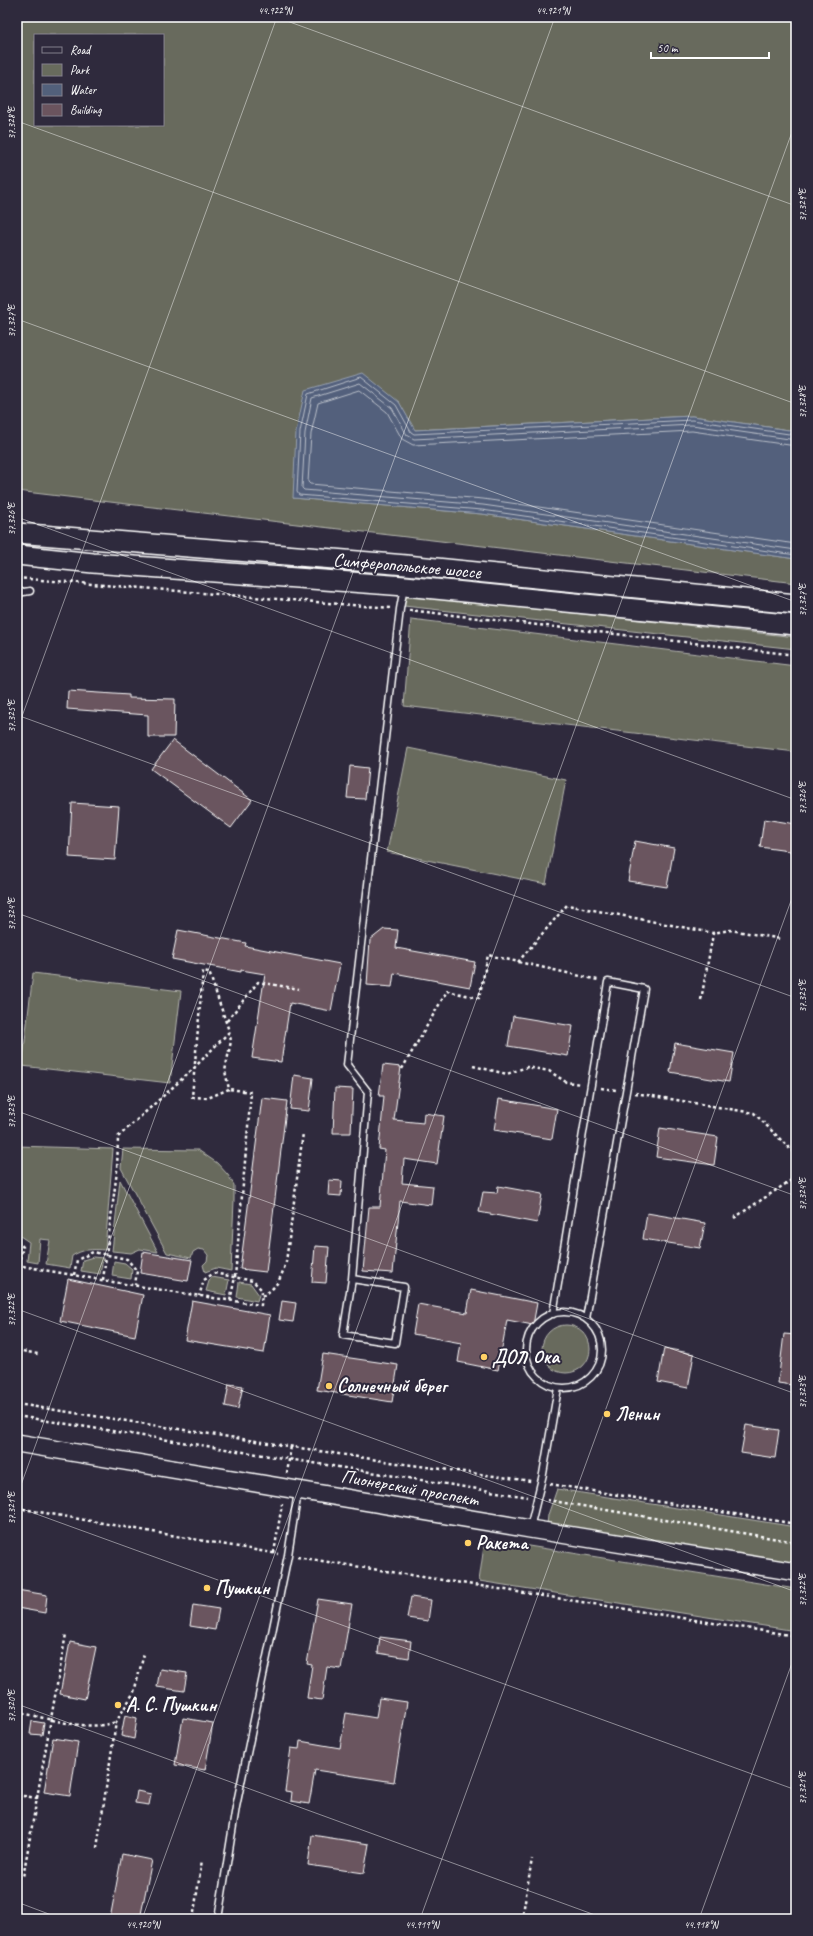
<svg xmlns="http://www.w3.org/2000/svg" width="813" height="1936" font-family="Caveat,sans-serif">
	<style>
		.green { fill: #686b5d; stroke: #b4b5ae; fill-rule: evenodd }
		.water { fill: #52607b; stroke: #97a0b0 }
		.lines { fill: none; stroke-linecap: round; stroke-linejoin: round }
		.shore { stroke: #babfca; stroke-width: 1 }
		.building { fill: #6b545e; stroke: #fff }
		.lane-casing { stroke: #fff; stroke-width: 9 }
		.secondary-casing { stroke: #fff; stroke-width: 20 }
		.primary-casing { stroke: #fff; stroke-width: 22 }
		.path { stroke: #fff; stroke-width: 2.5; stroke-dasharray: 3 3; stroke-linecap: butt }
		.lane { stroke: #2f2a3d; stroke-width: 6 }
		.secondary { stroke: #2f2a3d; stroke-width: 17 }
		.primary { stroke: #2f2a3d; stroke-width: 19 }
		.ticks { fill: none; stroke: #fff; stroke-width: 1; stroke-opacity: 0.45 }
		.poi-dot { fill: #ffd166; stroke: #2f2a3d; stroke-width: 1.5 }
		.labels { text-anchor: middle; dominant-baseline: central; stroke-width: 4; stroke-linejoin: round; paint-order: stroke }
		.street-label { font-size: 19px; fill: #fff; stroke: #2f2a3d }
		.poi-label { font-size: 19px; font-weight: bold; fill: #fff; stroke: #2f2a3d; text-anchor: start }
		.neatline { fill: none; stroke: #fff; stroke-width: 1.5 }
		.ticks-label { font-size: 10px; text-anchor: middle; fill: #fff }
	</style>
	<rect width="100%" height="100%" fill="#2f2a3d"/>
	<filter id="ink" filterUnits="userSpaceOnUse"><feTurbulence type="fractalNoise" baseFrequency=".025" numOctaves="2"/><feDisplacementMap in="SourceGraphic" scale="8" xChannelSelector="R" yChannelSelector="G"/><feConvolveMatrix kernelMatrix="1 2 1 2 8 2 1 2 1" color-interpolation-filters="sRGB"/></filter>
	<g filter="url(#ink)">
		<path class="green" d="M 17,17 L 796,17 L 796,431 L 692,416 L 414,430 L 399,402 L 293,498 L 482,514 L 796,559 L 796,583 L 17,491 ZM 35,35 L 163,35 L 163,125 L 35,125 Z
			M 406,595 L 796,637 L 796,649 L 404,606 Z
			M 411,619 L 796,666 L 796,752 L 404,706 Z
			M 408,748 L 566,780 L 546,884 L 387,852 Z
			M 33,973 L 181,991 L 170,1083 L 22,1066 Z
			M 17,1146 L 113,1149 L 105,1250 C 92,1249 83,1249 72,1256 L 70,1268 L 46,1264 L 50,1240 L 40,1239 L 38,1263 L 27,1261 L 29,1242 L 17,1234 Z
			M 123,1149 L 198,1150 L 217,1163 L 228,1175 L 234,1185 L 234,1200 L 231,1271 L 216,1268 L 205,1272 L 203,1265 L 207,1261 L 208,1255 L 204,1250 L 198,1249 L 193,1252 L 191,1258 L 167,1253 L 121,1168 Z
			M 120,1180 L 158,1252 L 140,1249 L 131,1253 L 112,1251 Z
			M 93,1257 L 103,1258 L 100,1274 L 81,1271 L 83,1260 Z
			M 114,1261 L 125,1263 L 132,1269 L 131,1279 L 112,1276 Z
			M 212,1277 L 229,1280 L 226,1295 L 206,1291 L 209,1281 Z
			M 239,1282 L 251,1284 L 259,1295 L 257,1301 L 237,1297 Z
			M542 1349a24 24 0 1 1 48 0a24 24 0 1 1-48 0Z
			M 557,1489 L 796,1527 L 796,1569 L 547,1525 L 548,1515 Z
			M 485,1539 L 796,1589 L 796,1631 L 479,1581 Z"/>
		<path class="water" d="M 363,373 L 399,402 L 415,430 L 692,416 L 796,431 L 796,559 L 482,514 L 293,498 L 296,432 L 305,390 Z"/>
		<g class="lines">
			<path class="shore" d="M 796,435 L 692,420 L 414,434 L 411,432 L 396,405 L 361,377 L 308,394 L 300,432 L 297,492 L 299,495 L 482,510 L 796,555
				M 796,440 L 692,425 L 414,439 L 407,435 L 392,408 L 360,383 L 312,398 L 305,433 L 302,488 L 304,490 L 483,505 L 796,550
				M 796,446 L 692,431 L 413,445 L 402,439 L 387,412 L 359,390 L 318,403 L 311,434 L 308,482 L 310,484 L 483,499 L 796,544"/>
		</g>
		<path class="building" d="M 68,691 L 129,695 L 129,698 L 175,699 L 174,737 L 148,737 L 148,715 L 67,709 Z
			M 173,740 L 252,800 L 231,828 L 151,769 Z
			M 350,766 L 368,768 L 365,799 L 347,798 Z
			M 72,803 L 119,806 L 115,860 L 69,857 Z
			M 764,819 L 796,824 L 796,852 L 760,847 Z
			M 635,841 L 674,848 L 667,887 L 628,881 Z
			M 384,929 L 398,930 L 396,948 L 475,962 L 470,987 L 394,973 L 392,987 L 367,985 L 370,940 Z
			M 178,930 L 246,943 L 245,946 L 340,964 L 331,1011 L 290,1003 L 281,1062 L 252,1058 L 265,974 L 241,970 L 241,972 L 172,959 Z
			M 513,1016 L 573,1026 L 568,1056 L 508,1046 Z
			M 675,1043 L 734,1053 L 729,1082 L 670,1072 Z
			M 383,1065 L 401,1067 L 394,1120 L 423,1123 L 424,1113 L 444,1116 L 437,1164 L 404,1159 L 402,1183 L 433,1186 L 431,1205 L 400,1201 L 393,1273 L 363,1271 L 369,1207 L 380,1207 L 385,1150 L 379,1149 L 384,1096 L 379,1096 Z
			M 294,1075 L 313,1078 L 309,1111 L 290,1109 Z
			M 335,1088 L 353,1089 L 351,1133 L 333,1133 Z
			M 262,1098 L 287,1101 L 266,1272 L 240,1269 Z
			M 499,1099 L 557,1109 L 552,1139 L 494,1130 Z
			M 660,1128 L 718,1137 L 714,1165 L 656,1157 Z
			M 329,1180 L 342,1181 L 341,1196 L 328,1195 Z
			M 498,1186 L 542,1194 L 537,1223 L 479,1212 L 483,1192 L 497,1193 Z
			M 647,1213 L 705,1223 L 700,1248 L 643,1239 Z
			M 315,1246 L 329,1247 L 326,1283 L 312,1282 Z
			M 143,1252 L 192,1260 L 188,1281 L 140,1273 Z
			M 68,1279 L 143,1295 L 135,1336 L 60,1321 Z
			M 471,1290 L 537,1303 L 533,1325 L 507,1320 L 498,1370 L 458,1362 L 461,1343 L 413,1334 L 418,1304 L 467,1313 Z
			M 192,1301 L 270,1315 L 264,1353 L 185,1340 Z
			M 282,1301 L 296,1303 L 293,1322 L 279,1320 Z
			M 784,1334 L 796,1335 L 796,1360 L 792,1385 L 778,1383 Z
			M 664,1348 L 694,1354 L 688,1388 L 658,1382 Z
			M 323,1354 L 398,1365 L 392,1402 L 317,1390 Z
			M 229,1384 L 243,1386 L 238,1409 L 225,1406 Z
			M 746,1425 L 779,1430 L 775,1458 L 741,1453 Z
			M 17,1590 L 47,1595 L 45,1613 L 17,1608 Z
			M 411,1597 L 431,1600 L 428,1621 L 407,1618 Z
			M 318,1599 L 352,1604 L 341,1669 L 327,1667 L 322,1700 L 307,1698 L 312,1665 L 307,1664 Z
			M 193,1605 L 219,1609 L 215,1630 L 190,1626 Z
			M 380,1637 L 411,1641 L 409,1658 L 378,1653 Z
			M 70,1642 L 96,1647 L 85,1699 L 60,1694 Z
			M 160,1669 L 187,1673 L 184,1691 L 157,1687 Z
			M 379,1698 L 407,1702 L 394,1782 L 315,1770 L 309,1804 L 291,1801 L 292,1792 L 285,1791 L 291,1748 L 299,1749 L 300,1741 L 340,1748 L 346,1713 L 376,1718 Z
			M 125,1715 L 137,1718 L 134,1739 L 121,1736 Z
			M 183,1718 L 213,1723 L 205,1770 L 175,1765 Z
			M 32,1721 L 44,1723 L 42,1735 L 30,1734 Z
			M 53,1738 L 78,1742 L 70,1796 L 44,1792 Z
			M 137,1791 L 151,1794 L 149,1805 L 135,1803 Z
			M 312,1835 L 369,1844 L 364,1873 L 308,1865 Z
			M 122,1854 L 152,1860 L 140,1919 L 110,1919 Z"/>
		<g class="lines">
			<defs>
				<path id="lane" d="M 17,593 L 30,591
					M 352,1279 L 343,1335 L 395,1343 L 404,1287 L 352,1279 L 368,1092 L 347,1065 L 400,609 L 404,587
					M526 1350a38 38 0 1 1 76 0a38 38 0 1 1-76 0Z
					M 553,1314 L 608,982 L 644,989 L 586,1319
					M 530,1528 L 543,1474 L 558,1388
					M 218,1919 L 236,1807 L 288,1555 L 298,1492"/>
				<path id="secondary" d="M 17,1443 L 530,1529 L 796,1572"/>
				<path id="primary" d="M 17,533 L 406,565 L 796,604
					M 17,555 L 93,563 L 405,586 L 796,625"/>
			</defs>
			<use href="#lane" class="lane-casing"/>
			<use href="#secondary" class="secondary-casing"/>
			<use href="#primary" class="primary-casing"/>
			<path class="path" d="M 17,578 L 390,608
				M 409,610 L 796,655
				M 518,962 L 567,905 L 713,933 L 731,930 L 781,939
				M 701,1000 L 713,934
				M 227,1021 L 258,982 L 299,989
				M 473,1066 L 507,1074 L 527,1067 L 549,1071 L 566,1082 L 581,1084
				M 402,1069 L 447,991 L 479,998 L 488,955 L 598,980
				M 601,1088 L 616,1090
				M 229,1089 L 208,1098 L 192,1097 L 203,971 L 209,972 L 229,1031 L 231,1041 L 225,1071 L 229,1089 L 251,1092 L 235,1277 L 230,1301
				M 635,1093 L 754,1113 L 796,1155
				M 734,1218 L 796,1177
				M 17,1241 L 23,1247 L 18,1265
				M 17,1265 C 98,1280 179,1293 261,1305 L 262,1290 L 253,1281 L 214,1273 L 204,1280 L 199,1296
				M 74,1275 L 77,1260 L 93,1252 L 127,1259 L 137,1271 L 135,1285
				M 103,1280 L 117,1171 L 118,1137 L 194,1068 L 229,1032
				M 262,1296 C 277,1288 281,1278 286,1262 L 303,1133
				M 17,1350 L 38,1354
				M 17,1404 L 397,1463 L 531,1481
				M 17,1416 L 528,1497
				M 287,1474 L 291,1446
				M 550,1484 L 796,1524
				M 547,1500 L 796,1542
				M 17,1508 L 278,1554
				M 274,1553 L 282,1504
				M 297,1557 L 796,1636
				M 17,1712 C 49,1718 85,1732 116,1722
				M 17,1795 L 37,1798 L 23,1877
				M 37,1798 L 66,1634
				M 97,1848 L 116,1722 L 134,1692 L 144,1654
				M 193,1919 L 202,1860
				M 522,1919 L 532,1859"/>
			<use href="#lane" class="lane"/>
			<use href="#secondary" class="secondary"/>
			<use href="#primary" class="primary"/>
		</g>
	</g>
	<path class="ticks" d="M 276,17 L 796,206M 17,121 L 796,404M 17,319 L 796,602M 17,517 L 796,800M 17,715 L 796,998M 17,730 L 277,17M 17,913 L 796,1196M 17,1111 L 796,1394M 17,1309 L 796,1592M 17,1496 L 555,17M 17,1507 L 796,1790M 17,1704 L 606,1919M 17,1902 L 62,1919M 142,1919 L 796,121M 420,1919 L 796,887M 699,1919 L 796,1652"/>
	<g class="poi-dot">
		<circle cx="484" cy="1357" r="4"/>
		<circle cx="329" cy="1386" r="4"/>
		<circle cx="607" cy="1414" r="4"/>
		<circle cx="468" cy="1543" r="4"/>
		<circle cx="207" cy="1588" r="4"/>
		<circle cx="118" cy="1705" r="4"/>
	</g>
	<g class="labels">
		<g class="street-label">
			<text transform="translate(407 566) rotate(5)">Симферопольское шоссе</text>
			<text transform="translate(410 1488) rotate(10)">Пионерский проспект</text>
		</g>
		<g class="poi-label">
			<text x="492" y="1357">ДОЛ Ока</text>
			<text x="337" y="1386">Солнечный берег</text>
			<text x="615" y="1414">Ленин</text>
			<text x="476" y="1543">Ракета</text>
			<text x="215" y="1588">Пушкин</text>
			<text x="126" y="1705">А. С. Пушкин</text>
		</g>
	</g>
	<rect width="813" height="1936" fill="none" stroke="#2f2a3d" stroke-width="44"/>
	<rect x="34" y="34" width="130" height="92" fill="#2f2a3d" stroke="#827f8b"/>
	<rect x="42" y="47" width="20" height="6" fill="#2f2a3d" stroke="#827f8b"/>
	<text x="70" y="54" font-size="12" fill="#ffffff">Road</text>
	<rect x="42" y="64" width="20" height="12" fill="#686b5d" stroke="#827f8b"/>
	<text x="70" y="74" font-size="12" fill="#ffffff">Park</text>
	<rect x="42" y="84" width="20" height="12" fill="#52607b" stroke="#827f8b"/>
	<text x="70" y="94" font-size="12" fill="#ffffff">Water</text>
	<rect x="42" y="104" width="20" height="12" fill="#6b545e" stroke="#827f8b"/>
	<text x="70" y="114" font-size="12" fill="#ffffff">Building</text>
	<path d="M651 52v6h118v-6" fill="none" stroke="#ffffff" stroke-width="2"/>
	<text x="657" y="52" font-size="12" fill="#ffffff" stroke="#2f2a3d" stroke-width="3" paint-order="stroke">50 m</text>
	<rect x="22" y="22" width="769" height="1892" class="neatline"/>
	<g class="ticks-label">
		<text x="275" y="14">44.922°N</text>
		<text x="553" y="14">44.921°N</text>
		<text transform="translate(11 123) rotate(-90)" y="4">37.328°E</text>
		<text transform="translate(802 205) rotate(-90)" y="4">37.329°E</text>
		<text transform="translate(11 321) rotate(-90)" y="4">37.327°E</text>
		<text transform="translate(802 402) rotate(-90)" y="4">37.328°E</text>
		<text transform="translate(11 519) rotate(-90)" y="4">37.326°E</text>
		<text transform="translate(802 600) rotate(-90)" y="4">37.327°E</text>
		<text transform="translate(11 716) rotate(-90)" y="4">37.325°E</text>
		<text transform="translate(802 798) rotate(-90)" y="4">37.326°E</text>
		<text transform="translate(11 914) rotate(-90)" y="4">37.324°E</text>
		<text transform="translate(802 996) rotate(-90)" y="4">37.325°E</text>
		<text transform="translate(11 1112) rotate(-90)" y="4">37.323°E</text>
		<text transform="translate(802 1194) rotate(-90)" y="4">37.324°E</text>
		<text transform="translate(11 1310) rotate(-90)" y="4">37.322°E</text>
		<text transform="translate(802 1392) rotate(-90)" y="4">37.323°E</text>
		<text transform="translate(11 1508) rotate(-90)" y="4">37.321°E</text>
		<text transform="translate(802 1590) rotate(-90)" y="4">37.322°E</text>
		<text transform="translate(11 1706) rotate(-90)" y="4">37.320°E</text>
		<text transform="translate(802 1788) rotate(-90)" y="4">37.321°E</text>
		<text x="143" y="1928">44.920°N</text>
		<text x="422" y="1928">44.919°N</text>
		<text x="701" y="1928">44.918°N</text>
	</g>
</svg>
